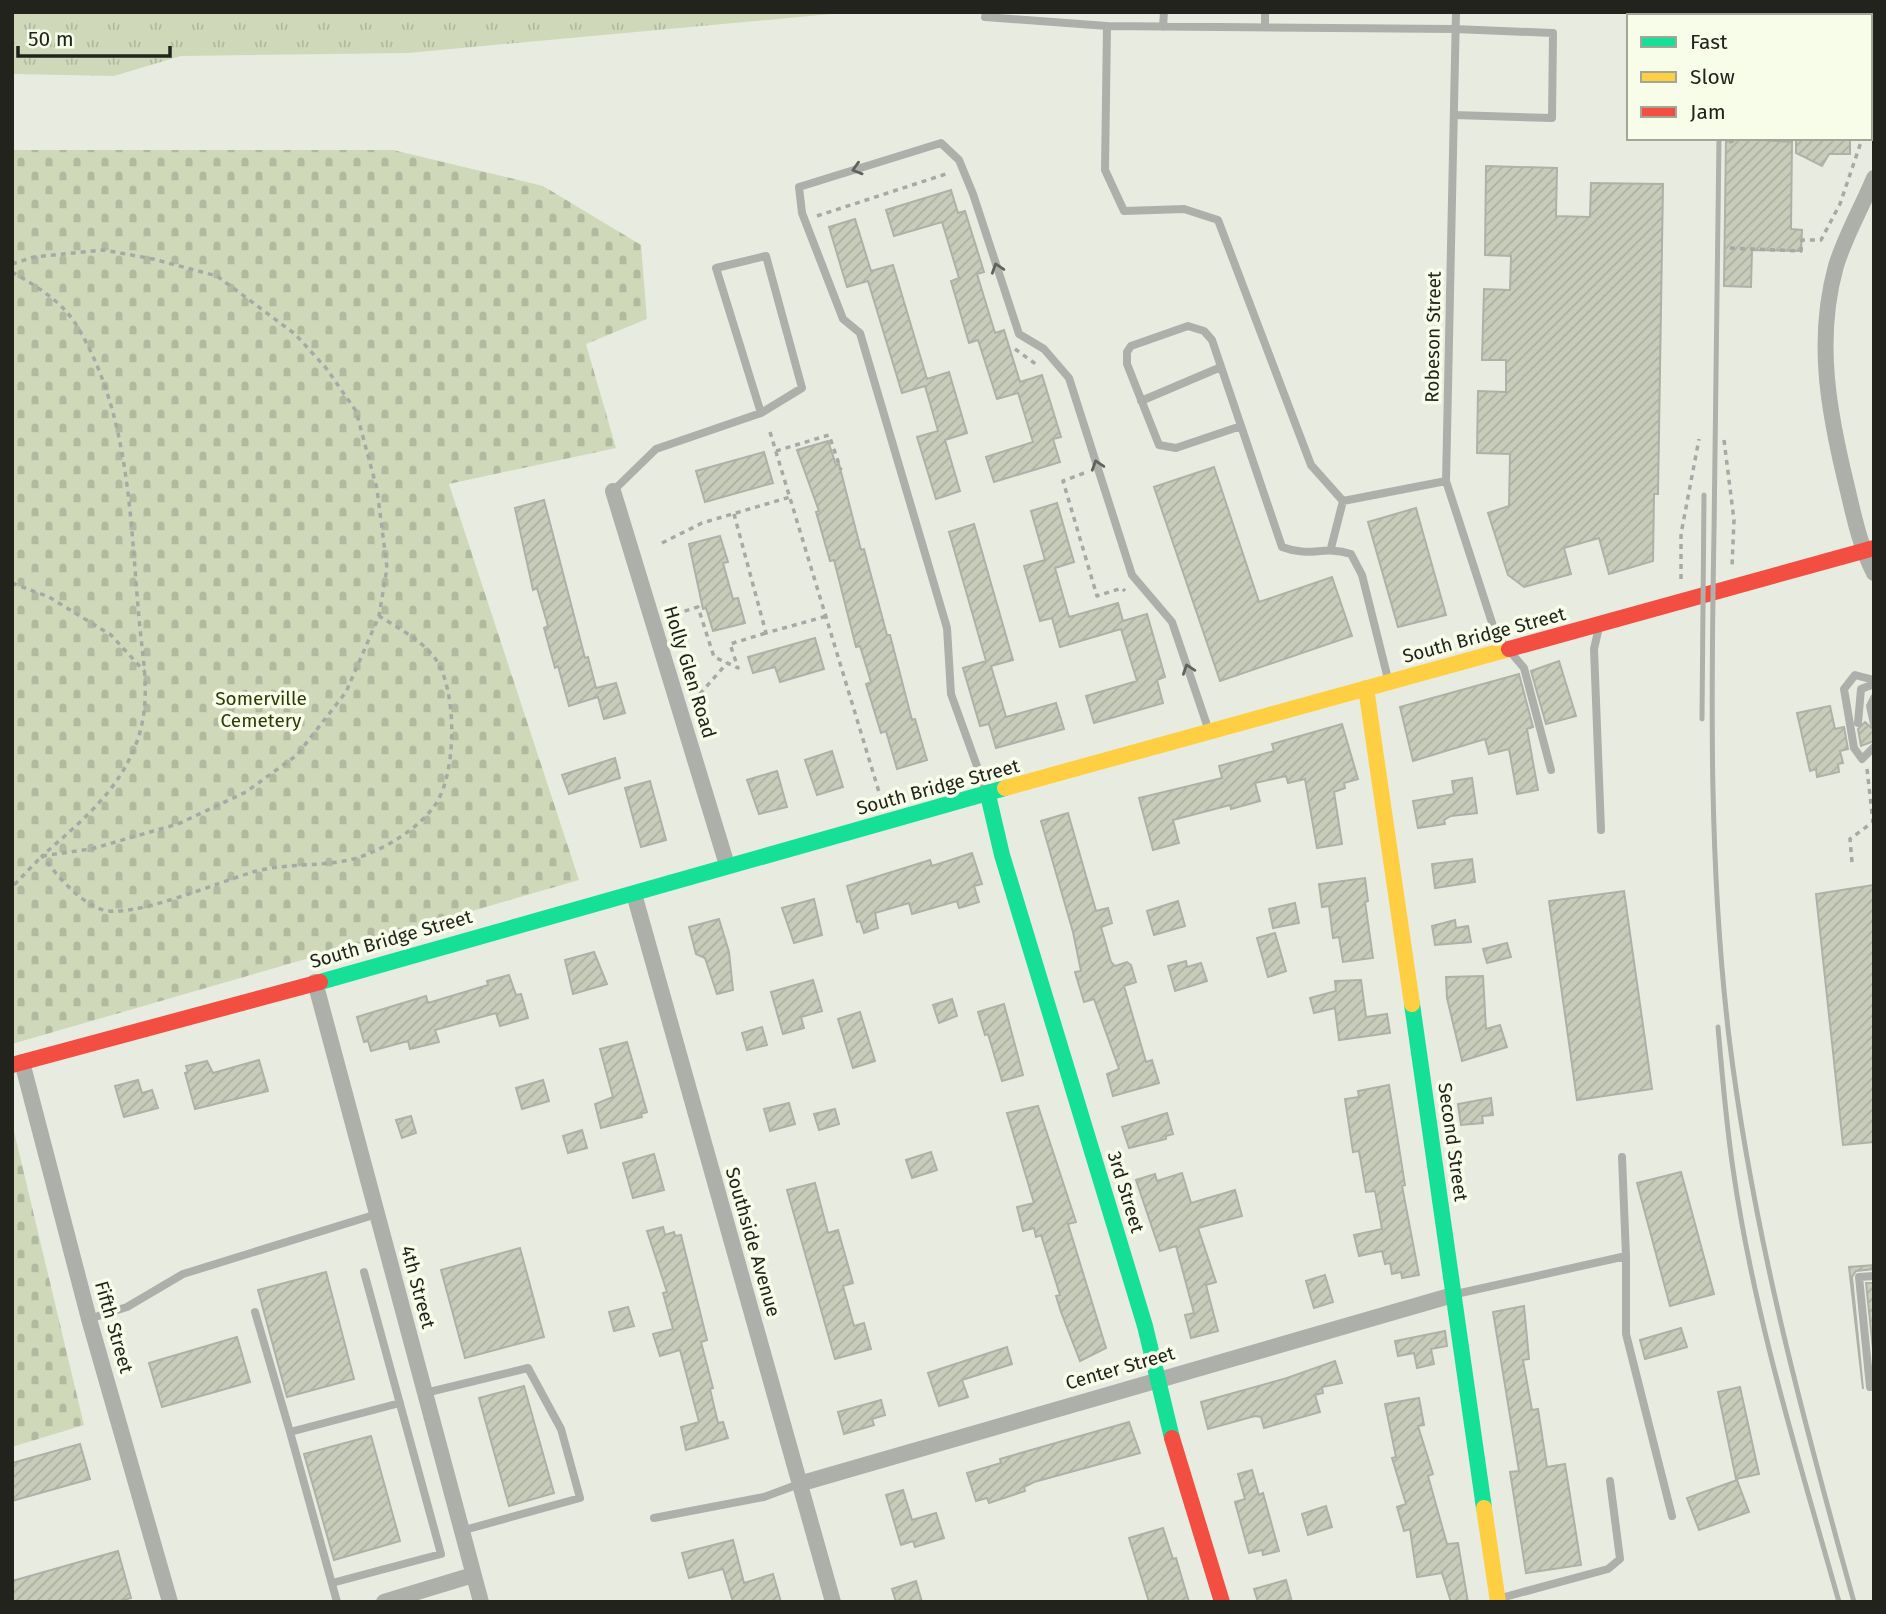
<svg xmlns="http://www.w3.org/2000/svg" width="1886" height="1614" font-family="'Fira Sans',sans-serif">
	<style>
		.grass { fill: url(#grass-tufts) }
		.cemetery { fill: url(#cemetery-stones) }
		.building { fill: url(#building-hatch); stroke: #aeb1a8; stroke-width: 2 }
		.lines { fill: none; stroke-linecap: round; stroke-linejoin: round }
		.path { stroke: #a7a9a4; stroke-width: 3.5; stroke-dasharray: 5 5; stroke-linecap: butt }
		.lane { stroke: #adb0aa; stroke-width: 8 }
		.street { stroke: #adb0aa; stroke-width: 16 }
		.fast { stroke: #16e098; stroke-width: 16 }
		.slow { stroke: #ffcf43; stroke-width: 16 }
		.jam { stroke: #f24e42; stroke-width: 16 }
		.rail { stroke: #aeb0a9; stroke-width: 5 }
		.oneway { stroke: #60625c }
		.labels { text-anchor: middle; dominant-baseline: central; stroke-width: 7; stroke-linejoin: round; paint-order: stroke }
		.street-label { font-size: 19px; fill: #21231c; stroke: #f7fde9 }
		.park-label { font-size: 19px; fill: #2e3907; stroke: #f7fde9 }
	</style>
	<defs>
		<pattern id="grass-tufts" width="24" height="20" patternUnits="userSpaceOnUse" patternTransform="scale(1.75)"><rect width="24" height="20" fill="#cfd9ba"/><path d="M3 7l-1-3M5 7V3M7 7l1-3M15 17l-1-3M17 17v-4M19 17l1-3" fill="none" stroke="#b1ba9f"/></pattern>
		<pattern id="cemetery-stones" width="16" height="16" patternUnits="userSpaceOnUse" patternTransform="scale(1.75)"><rect width="16" height="16" fill="#cfd9ba"/><path d="M2 7V4a2 2 0 0 1 4 0v3zM10 15v-3a2 2 0 0 1 4 0v3z" fill="#b1ba9f"/></pattern>
		<pattern id="building-hatch" width="6" height="6" patternUnits="userSpaceOnUse" patternTransform="scale(1.75)"><rect width="6" height="6" fill="#c7cdba"/><path d="M-1 1l2-2M0 6l6-6M5 7l2-2" fill="none" stroke="#abb09f"/></pattern>
	</defs>
	<rect width="100%" height="100%" fill="#e8ece0"/>
	<path class="grass" d="M 12,12 L 853,12 L 408,53 L 181,56 L 114,76 L 12,74 Z"/>
	<path class="cemetery" d="M 12,150 L 393,150 L 543,186 L 641,245 L 647,319 L 586,344 L 616,448 L 449,484 L 579,880 L 12,1044 Z
		M 12,1123 L 84,1425 L 12,1447 Z"/>
	<path class="building" d="M 1726,138 L 1792,142 L 1791,229 L 1802,230 L 1801,251 L 1752,250 L 1751,287 L 1724,286 Z
		M 1796,138 L 1850,138 L 1850,154 L 1829,154 L 1822,166 L 1796,153 Z
		M 1486,166 L 1557,168 L 1556,216 L 1590,217 L 1591,183 L 1663,184 L 1658,494 L 1654,494 L 1653,561 L 1609,574 L 1599,538 L 1564,548 L 1571,574 L 1524,587 L 1508,575 L 1488,513 L 1509,506 L 1510,454 L 1477,453 L 1478,391 L 1506,392 L 1506,360 L 1482,360 L 1484,289 L 1510,290 L 1511,256 L 1485,255 Z
		M 951,190 L 958,213 L 965,211 L 984,272 L 977,274 L 995,333 L 1004,330 L 1020,382 L 1042,375 L 1061,437 L 1053,439 L 1060,462 L 994,482 L 986,457 L 1033,442 L 1018,393 L 997,399 L 978,340 L 969,343 L 951,281 L 959,278 L 942,222 L 894,236 L 886,210 Z
		M 855,219 L 871,271 L 893,265 L 927,379 L 949,372 L 967,433 L 945,440 L 960,491 L 936,499 L 917,437 L 938,431 L 925,386 L 902,393 L 868,281 L 847,287 L 829,227 Z
		M 828,441 L 836,465 L 839,464 L 861,550 L 864,549 L 887,635 L 890,635 L 912,720 L 915,719 L 927,760 L 897,769 L 886,731 L 881,733 L 866,684 L 871,682 L 860,646 L 856,647 L 834,560 L 830,561 L 816,512 L 819,511 L 797,450 Z
		M 764,452 L 773,483 L 705,502 L 696,471 Z
		M 1214,467 L 1259,602 L 1332,577 L 1352,636 L 1220,681 L 1154,487 Z
		M 544,500 L 585,658 L 588,657 L 596,688 L 616,683 L 625,713 L 604,719 L 598,697 L 569,706 L 558,666 L 555,668 L 544,628 L 548,626 L 537,588 L 533,590 L 515,508 Z
		M 1057,503 L 1074,562 L 1055,568 L 1069,617 L 1118,603 L 1123,621 L 1147,614 L 1165,677 L 1157,680 L 1163,703 L 1094,723 L 1086,696 L 1137,681 L 1121,629 L 1060,647 L 1052,618 L 1040,621 L 1024,566 L 1045,560 L 1031,511 Z
		M 1416,508 L 1446,615 L 1398,627 L 1368,522 Z
		M 974,524 L 1013,660 L 991,666 L 1006,717 L 1056,703 L 1064,729 L 996,748 L 989,724 L 980,726 L 963,668 L 986,661 L 949,532 Z
		M 720,536 L 728,562 L 723,563 L 733,599 L 738,598 L 745,623 L 713,631 L 706,608 L 703,609 L 689,544 Z
		M 815,638 L 824,669 L 780,682 L 775,667 L 753,673 L 748,657 Z
		M 1559,661 L 1576,716 L 1546,724 L 1531,671 Z
		M 1519,674 L 1533,727 L 1527,729 L 1538,790 L 1517,794 L 1509,749 L 1489,754 L 1485,739 L 1413,761 L 1400,707 Z
		M 1830,706 L 1835,729 L 1844,727 L 1848,749 L 1840,751 L 1843,763 L 1838,764 L 1839,772 L 1817,777 L 1816,769 L 1810,771 L 1797,713 Z
		M 1865,722 L 1874,730 L 1874,741 L 1861,746 L 1858,729 Z
		M 1342,724 L 1358,779 L 1344,783 L 1345,788 L 1334,792 L 1342,844 L 1317,848 L 1305,779 L 1288,783 L 1286,776 L 1255,783 L 1260,801 L 1231,809 L 1230,805 L 1173,820 L 1179,843 L 1153,850 L 1139,798 L 1222,778 L 1219,766 L 1274,751 L 1272,744 Z
		M 832,751 L 843,787 L 817,795 L 805,760 Z
		M 615,758 L 620,778 L 569,794 L 562,775 Z
		M 777,771 L 787,807 L 759,814 L 747,780 Z
		M 1472,778 L 1477,813 L 1451,816 L 1444,820 L 1445,824 L 1418,828 L 1413,801 L 1454,794 L 1452,781 Z
		M 650,781 L 666,840 L 641,847 L 625,788 Z
		M 1068,813 L 1096,911 L 1108,908 L 1112,923 L 1101,927 L 1111,962 L 1115,966 L 1127,962 L 1131,965 L 1136,982 L 1124,986 L 1146,1062 L 1152,1060 L 1159,1083 L 1113,1096 L 1107,1074 L 1119,1069 L 1094,999 L 1084,1002 L 1075,972 L 1081,971 L 1073,932 L 1041,821 Z
		M 972,853 L 982,884 L 974,886 L 979,902 L 959,908 L 957,901 L 912,914 L 909,903 L 875,913 L 878,928 L 864,933 L 860,921 L 857,922 L 847,886 L 930,860 L 932,866 Z
		M 1472,859 L 1475,882 L 1435,888 L 1432,864 Z
		M 1365,878 L 1368,901 L 1365,902 L 1373,958 L 1343,962 L 1339,937 L 1333,938 L 1329,906 L 1322,907 L 1319,884 Z
		M 1874,885 L 1874,1142 L 1843,1145 L 1816,894 Z
		M 1624,891 L 1652,1089 L 1577,1100 L 1549,901 Z
		M 814,899 L 822,935 L 794,943 L 782,908 Z
		M 1178,901 L 1185,926 L 1154,935 L 1147,911 Z
		M 1295,903 L 1299,923 L 1273,928 L 1269,909 Z
		M 719,919 L 729,952 L 733,990 L 717,994 L 705,958 L 696,954 L 689,927 Z
		M 1455,920 L 1456,928 L 1468,926 L 1471,942 L 1435,945 L 1432,926 Z
		M 1275,933 L 1286,971 L 1268,977 L 1257,938 Z
		M 1507,943 L 1511,957 L 1487,963 L 1483,949 Z
		M 594,952 L 607,984 L 573,994 L 565,960 Z
		M 1186,961 L 1187,967 L 1201,963 L 1207,981 L 1175,991 L 1168,966 Z
		M 509,975 L 516,995 L 521,994 L 528,1018 L 500,1026 L 496,1013 L 435,1030 L 439,1042 L 410,1049 L 408,1041 L 371,1051 L 368,1041 L 364,1042 L 357,1017 L 426,996 L 428,1003 L 488,985 L 487,981 Z
		M 1483,976 L 1486,1029 L 1500,1025 L 1507,1047 L 1462,1061 L 1447,998 L 1446,977 Z
		M 813,980 L 822,1011 L 801,1017 L 804,1028 L 783,1034 L 771,992 Z
		M 1361,980 L 1366,1017 L 1387,1014 L 1390,1033 L 1339,1040 L 1335,1008 L 1314,1013 L 1310,998 L 1336,991 L 1335,981 Z
		M 952,999 L 957,1016 L 939,1023 L 933,1005 Z
		M 1004,1004 L 1023,1075 L 1002,1081 L 988,1034 L 985,1035 L 978,1012 Z
		M 860,1012 L 875,1061 L 853,1068 L 838,1019 Z
		M 762,1027 L 767,1045 L 747,1050 L 742,1033 Z
		M 627,1042 L 647,1112 L 641,1114 L 642,1117 L 601,1128 L 595,1104 L 613,1097 L 600,1049 Z
		M 259,1060 L 268,1091 L 195,1109 L 185,1073 L 188,1072 L 186,1066 L 207,1061 L 213,1073 Z
		M 138,1080 L 142,1093 L 152,1090 L 158,1108 L 124,1117 L 115,1086 Z
		M 543,1080 L 549,1101 L 522,1109 L 516,1088 Z
		M 1389,1085 L 1405,1185 L 1402,1186 L 1419,1275 L 1402,1278 L 1401,1272 L 1392,1274 L 1390,1263 L 1385,1264 L 1382,1251 L 1359,1256 L 1354,1235 L 1382,1229 L 1375,1191 L 1366,1192 L 1359,1151 L 1353,1152 L 1345,1099 L 1359,1097 L 1358,1091 Z
		M 1491,1098 L 1493,1115 L 1482,1116 L 1483,1123 L 1461,1125 L 1458,1104 Z
		M 789,1103 L 795,1124 L 770,1131 L 764,1109 Z
		M 1038,1106 L 1076,1222 L 1068,1224 L 1106,1348 L 1080,1361 L 1061,1312 L 1056,1296 L 1060,1295 L 1041,1235 L 1036,1237 L 1034,1228 L 1023,1231 L 1017,1207 L 1034,1203 L 1007,1113 Z
		M 835,1109 L 839,1124 L 819,1130 L 814,1114 Z
		M 1167,1113 L 1173,1134 L 1166,1136 L 1166,1139 L 1129,1148 L 1122,1127 Z
		M 411,1116 L 416,1133 L 402,1138 L 396,1120 Z
		M 582,1130 L 587,1148 L 568,1153 L 563,1136 Z
		M 931,1152 L 937,1170 L 912,1178 L 906,1160 Z
		M 654,1154 L 664,1190 L 633,1198 L 623,1163 Z
		M 1681,1172 L 1714,1294 L 1670,1306 L 1637,1183 Z
		M 1182,1173 L 1191,1203 L 1235,1190 L 1242,1216 L 1198,1228 L 1216,1282 L 1206,1285 L 1218,1331 L 1191,1338 L 1185,1315 L 1194,1313 L 1176,1246 L 1160,1251 L 1136,1180 L 1155,1174 L 1157,1181 Z
		M 815,1183 L 828,1233 L 838,1230 L 853,1283 L 843,1286 L 854,1326 L 864,1323 L 871,1349 L 835,1359 L 787,1190 Z
		M 663,1227 L 665,1235 L 674,1232 L 675,1236 L 681,1235 L 707,1340 L 701,1342 L 713,1388 L 710,1389 L 718,1423 L 723,1422 L 728,1438 L 686,1450 L 681,1427 L 699,1422 L 680,1350 L 660,1356 L 653,1334 L 673,1329 L 663,1293 L 667,1292 L 647,1231 Z
		M 520,1248 L 544,1337 L 465,1358 L 441,1270 Z
		M 1874,1265 L 1874,1269 L 1856,1271 L 1852,1277 L 1863,1389 L 1849,1267 Z
		M 326,1272 L 354,1379 L 287,1397 L 258,1290 Z
		M 1325,1275 L 1333,1302 L 1314,1308 L 1306,1281 Z
		M 1866,1283 L 1874,1283 L 1874,1359 Z
		M 1524,1306 L 1529,1359 L 1523,1360 L 1532,1410 L 1538,1409 L 1547,1467 L 1565,1464 L 1581,1565 L 1526,1573 L 1510,1472 L 1519,1471 L 1493,1312 Z
		M 628,1307 L 634,1326 L 614,1331 L 609,1312 Z
		M 1681,1328 L 1687,1347 L 1645,1359 L 1640,1340 Z
		M 1445,1331 L 1447,1346 L 1431,1349 L 1434,1364 L 1417,1368 L 1414,1353 L 1398,1356 L 1395,1341 Z
		M 237,1337 L 250,1382 L 162,1407 L 149,1363 Z
		M 1007,1347 L 1012,1364 L 962,1380 L 968,1397 L 939,1406 L 928,1373 Z
		M 1335,1361 L 1342,1383 L 1322,1387 L 1323,1393 L 1315,1395 L 1320,1412 L 1264,1428 L 1261,1417 L 1255,1416 L 1208,1429 L 1201,1402 L 1287,1378 Z
		M 524,1386 L 554,1493 L 509,1506 L 479,1398 Z
		M 1740,1387 L 1759,1474 L 1736,1479 L 1718,1392 Z
		M 1419,1398 L 1424,1425 L 1418,1426 L 1433,1474 L 1428,1476 L 1447,1544 L 1458,1543 L 1468,1602 L 1451,1602 L 1442,1573 L 1417,1577 L 1410,1529 L 1404,1531 L 1397,1507 L 1406,1504 L 1392,1458 L 1396,1457 L 1385,1404 Z
		M 881,1400 L 885,1415 L 872,1419 L 874,1425 L 844,1434 L 838,1412 Z
		M 1129,1422 L 1140,1453 L 1034,1482 L 1024,1487 L 1025,1491 L 989,1503 L 987,1498 L 976,1501 L 967,1473 L 1001,1463 L 1000,1459 Z
		M 371,1436 L 400,1541 L 334,1560 L 304,1454 Z
		M 80,1444 L 90,1479 L 12,1501 L 12,1463 Z
		M 1252,1470 L 1259,1495 L 1263,1493 L 1279,1551 L 1263,1555 L 1262,1550 L 1249,1553 L 1235,1502 L 1245,1499 L 1238,1474 Z
		M 1737,1480 L 1749,1512 L 1699,1530 L 1687,1498 Z
		M 903,1490 L 912,1520 L 936,1513 L 944,1538 L 915,1547 L 913,1541 L 901,1545 L 886,1495 Z
		M 1326,1506 L 1332,1527 L 1308,1535 L 1302,1514 Z
		M 1163,1528 L 1173,1559 L 1176,1558 L 1189,1602 L 1149,1602 L 1129,1538 Z
		M 733,1540 L 744,1583 L 773,1574 L 781,1602 L 733,1602 L 723,1569 L 689,1578 L 682,1553 Z
		M 118,1551 L 131,1598 L 116,1602 L 12,1602 L 12,1581 Z
		M 1286,1580 L 1292,1602 L 1258,1602 L 1254,1589 Z
		M 916,1581 L 922,1602 L 896,1602 L 892,1589 Z"/>
	<g class="lines">
		<path class="path" d="M 1729,142 L 1743,138
			M 817,216 L 949,173
			M 1730,248 L 1801,251 L 1802,240 L 1821,240 L 1840,204 L 1861,142
			M 12,264 L 34,257 L 104,250 L 153,259 L 217,276 L 295,334 L 326,368 L 356,411 L 377,489 L 387,568 L 379,616 L 346,692 L 297,755 L 246,792 L 178,824 L 91,849 L 42,856 L 12,887
			M 12,272 C 36,286 62,301 77,326 C 130,414 130,519 139,618 C 143,664 153,705 134,749 C 115,795 78,824 42,856 C 58,876 76,899 100,909 C 129,921 221,881 253,872 C 290,861 333,869 368,854 C 392,844 416,829 432,809 C 458,779 458,687 434,657 C 421,640 397,627 379,616
			M 1015,349 L 1037,365
			M 770,432 L 882,802
			M 1724,440 L 1734,520 L 1732,566
			M 776,451 L 829,435 L 841,470
			M 1084,473 L 1063,481 L 1097,596 L 1122,588 L 1125,591
			M 734,514 L 766,633 L 827,616
			M 662,543 L 702,523 L 790,497
			M 1681,579 L 1681,534 L 1699,439
			M 12,583 L 49,597 L 111,635 L 145,672
			M 675,614 L 698,607 L 714,657 L 738,668 L 730,644 L 766,633
			M 700,694 L 727,663
			M 1852,862 L 1850,839 L 1873,822 L 1867,769"/>
		<path class="lane" d="M 1456,12 L 1446,481 L 1496,635 L 1524,668 L 1551,770
			M 1810,12 L 1810,16
			M 985,17 L 1107,26 L 1105,170 L 1124,211 L 1184,209 L 1218,220 L 1311,465 L 1343,501
			M 1107,26 L 1455,29 L 1553,33 L 1552,118 L 1454,115
			M 1163,27 L 1164,12
			M 1265,27 L 1265,12
			M 1870,64 L 1874,65
			M 1141,401 L 1221,367
			M 1241,426 L 1176,448 L 1159,445 L 1127,364 L 1127,352 L 1131,346 L 1188,326 L 1204,331 L 1212,340 L 1282,547 C 1311,558 1323,545 1351,554 L 1362,575 L 1388,679
			M 613,491 L 656,449 L 761,413 L 716,268 L 766,256 L 802,388 L 761,413
			M 1331,548 L 1343,501 L 1446,481
			M 1599,627 L 1594,649 L 1601,830
			M 1874,698 L 1870,706 L 1874,724
			M 1858,723 L 1861,689 L 1874,684
			M 1862,759 L 1854,748 L 1844,689 L 1855,675 L 1874,680
			M 1862,759 L 1874,747
			M 986,791 L 951,694 L 947,628 L 860,333 L 843,319 L 802,213 L 799,187 L 941,143 L 959,160 L 973,194 L 1019,334 L 1044,349 L 1069,378 L 1132,575 L 1172,622 L 1209,731
			M 1626,1256 L 1626,1334 L 1672,1516
			M 1874,1276 L 1859,1277 L 1870,1387 L 1874,1387
			M 1456,1294 L 1626,1256 L 1622,1157
			M 255,1312 L 290,1432 L 400,1403
			M 89,1319 L 127,1307 L 183,1274 L 377,1214
			M 425,1393 L 528,1368 L 561,1429 L 580,1498 L 461,1531
			M 290,1432 L 337,1602
			M 654,1518 L 764,1497 L 799,1484
			M 332,1583 L 441,1554 L 364,1272
			M 1501,1598 L 1608,1569 L 1620,1559 L 1610,1481"/>
		<path class="street" d="M 1864,12 L 1865,16
			M 1870,33 L 1874,44
			M 1874,178 C 1862,207 1845,236 1836,266 C 1815,341 1829,414 1847,487 C 1854,517 1860,546 1874,573
			M 613,491 L 727,865
			M 634,894 L 833,1602
			M 315,982 L 481,1602
			M 22,1062 L 89,1319 L 170,1602
			M 799,1484 L 1453,1295
			M 384,1602 L 473,1575"/>
		<path class="fast" d="M 988,795 L 1002,855 L 1145,1326 L 1172,1438
			M 320,982 L 1005,788
			M 1412,1004 L 1484,1508"/>
		<path class="slow" d="M 1366,688 L 1412,1004
			M 1005,788 L 1509,649
			M 1484,1508 L 1498,1602"/>
		<path class="jam" d="M 1509,649 L 1874,548
			M 12,1065 L 320,982
			M 1172,1438 L 1222,1602"/>
		<path class="rail" d="M 1710,16 L 1710,12
			M 1721,16 L 1721,12
			M 1719,138 C 1717,270 1716,401 1714,532 C 1711,701 1709,869 1729,1037 C 1753,1233 1801,1412 1854,1602
			M 1702,719 L 1704,495
			M 1718,1027 C 1722,1074 1726,1122 1733,1169 C 1754,1316 1799,1460 1839,1602"/>
	</g>
	<defs><path id="oneway-chevron" d="M-2-3.5L2.5 0L-2 3.5" fill="none" stroke-width="1.6" stroke-linecap="round" stroke-linejoin="round" transform="scale(1.75)"/></defs>
	<g class="oneway">
		<use href="#oneway-chevron" transform="translate(857 169) rotate(163)"/>
		<use href="#oneway-chevron" transform="translate(997 268) rotate(-108)"/>
		<use href="#oneway-chevron" transform="translate(1097 465) rotate(-108)"/>
		<use href="#oneway-chevron" transform="translate(1188 669) rotate(-109)"/>
	</g>
	<g class="labels">
		<g class="street-label">
			<text transform="translate(1433 337) rotate(-89)">Robeson Street</text>
			<text transform="translate(1484 635) rotate(-15)">South Bridge Street</text>
			<text transform="translate(690 672) rotate(73)">Holly Glen Road</text>
			<text transform="translate(938 787) rotate(-15)">South Bridge Street</text>
			<text transform="translate(391 939) rotate(-16)">South Bridge Street</text>
			<text transform="translate(1453 1142) rotate(82)">Second Street</text>
			<text transform="translate(1126 1192) rotate(73)">3rd Street</text>
			<text transform="translate(753 1242) rotate(74)">Southside Avenue</text>
			<text transform="translate(418 1287) rotate(75)">4th Street</text>
			<text transform="translate(114 1327) rotate(74)">Fifth Street</text>
			<text transform="translate(1120 1368) rotate(-16)">Center Street</text>
		</g>
		<g class="park-label">
			<text x="261" y="698">Somerville<tspan x="261" dy="22">Cemetery</tspan></text>
		</g>
	</g>
	<rect width="1886" height="1614" fill="none" stroke="#21231c" stroke-width="28"/>
	<rect x="1627" y="14" width="245" height="126" fill="#f7fde9" stroke="#a1a697" stroke-width="2"/>
	<rect x="1641" y="37" width="35" height="10" fill="#16e098" stroke="#a1a697" stroke-width="2"/>
	<text x="1690" y="49" font-size="21" fill="#21231c">Fast</text>
	<rect x="1641" y="72" width="35" height="10" fill="#ffcf43" stroke="#a1a697" stroke-width="2"/>
	<text x="1690" y="84" font-size="21" fill="#21231c">Slow</text>
	<rect x="1641" y="107" width="35" height="10" fill="#f24e42" stroke="#a1a697" stroke-width="2"/>
	<text x="1690" y="119" font-size="21" fill="#21231c">Jam</text>
	<path d="M18 46v10h152v-10" fill="none" stroke="#21231c" stroke-width="3.5"/>
	<text x="28" y="46" font-size="21" fill="#21231c" stroke="#f7fde9" stroke-width="5" paint-order="stroke">50 m</text>
</svg>
